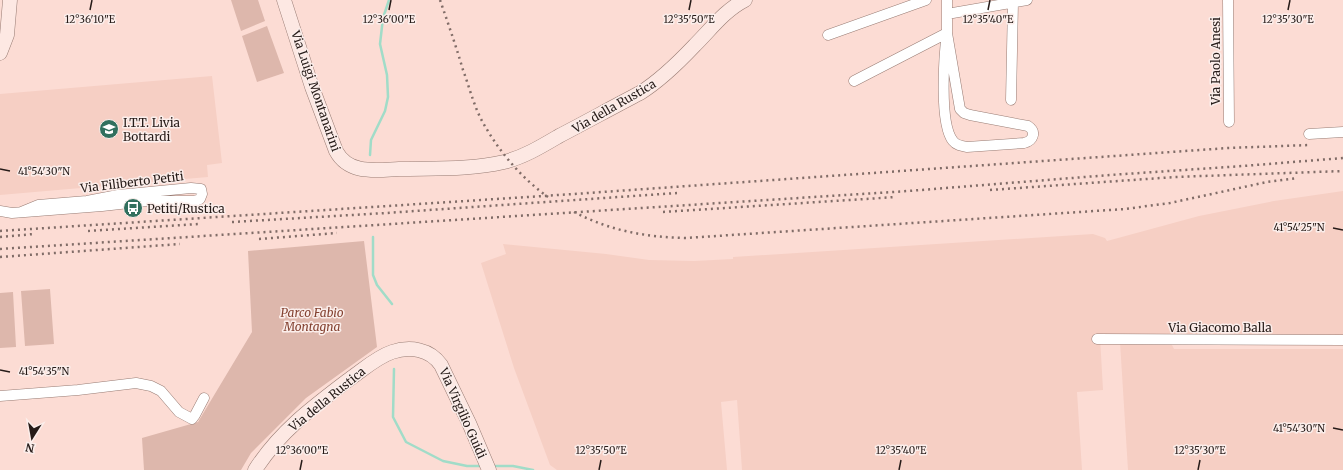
<svg xmlns="http://www.w3.org/2000/svg" width="1343" height="470" font-family="Merriweather,serif">
	<style>
		.built { fill: #f6cfc4 }
		.green { fill: #ddb7ac }
		.lines { fill: none; stroke-linecap: round; stroke-linejoin: round }
		.stream { stroke: #a1dcc8; stroke-width: 2.5 }
		.street-casing { stroke: #987c74; stroke-width: 11 }
		.secondary-casing { stroke: #987c74; stroke-width: 15 }
		.street { stroke: #fff; stroke-width: 10 }
		.secondary { stroke: #fde8e3; stroke-width: 14 }
		.rail { stroke: #806c67; stroke-width: 2.5; stroke-dasharray: 2 4; stroke-linecap: butt }
		.ticks { fill: none; stroke: #261b18; stroke-width: 1.5 }
		.labels { text-anchor: middle; dominant-baseline: central; stroke-width: 3; stroke-linejoin: round; paint-order: stroke }
		.street-label { font-size: 12px; fill: #261b18; stroke: #fbeeeb }
		.poi-label { font-size: 12px; fill: #261b18; stroke: #fbeeeb; text-anchor: start }
		.park-label { font-size: 12px; font-style: italic; fill: #844231; stroke: #fbeeeb }
		.ticks-label { font-size: 10px; text-anchor: middle; fill: #261b18; stroke: #fbeeeb; stroke-width: 3; stroke-linejoin: round; paint-order: stroke }
	</style>
	<rect width="100%" height="100%" fill="#fcdcd4"/>
	<path class="built" d="M 212,76 L 222,163 L 207,165 L 208,177 L 0,195 L 0,94 Z
		M 1343,191 L 1343,336 L 1100,337 L 1103,390 L 1077,392 L 1082,470 L 742,470 L 737,400 L 721,402 L 727,470 L 557,470 L 550,465 L 514,368 L 481,263 L 506,254 L 503,244 L 606,254 L 649,260 L 694,261 L 733,259 L 733,257 L 1093,234 L 1105,238 L 1107,241 L 1199,216 L 1274,201 Z
		M 1120,342 L 1171,343 L 1174,349 L 1343,349 L 1343,470 L 1128,470 Z"/>
	<path class="green" d="M 231,0 L 258,0 L 265,21 L 241,31 Z
		M 267,26 L 284,73 L 257,82 L 242,36 Z
		M 364,241 L 377,347 L 306,398 L 251,453 L 241,470 L 144,470 L 142,438 L 198,422 L 252,332 L 248,251 Z
		M 50,289 L 54,344 L 25,346 L 21,291 Z
		M 13,292 L 16,347 L 0,348 L 0,293 Z"/>
	<g class="lines">
		<path class="stream" d="M 370,155 L 371,140 L 385,111 L 388,97 L 387,75 L 380,44 L 383,18 L 389,0
			M 373,237 L 373,275 L 377,285 L 392,304
			M 394,369 L 393,417 L 406,442 L 443,461 L 467,466 L 483,466
			M 492,466 L 513,466 L 533,470"/>
		<defs>
			<path id="street" d="M 947,0 L 947,33 L 960,109 L 964,113 L 970,115 L 1028,126 C 1037,132 1033,141 1024,143 L 967,147 C 961,146 956,145 953,141 C 939,124 944,55 947,33
				M 1228,0 L 1229,122
				M 947,14 L 1027,0
				M 828,35 L 926,0
				M 854,81 L 947,33
				M 1011,100 L 1013,2
				M 1309,134 L 1343,132
				M 0,211 L 12,213 L 102,206 L 147,201 L 195,201 L 200,199 L 202,194 L 201,189 L 191,188 L 118,195 L 87,201 L 38,205 L 21,212
				M 1097,339 L 1343,340
				M 0,396 L 78,390 L 136,383 L 151,386 L 161,391 L 179,412 L 192,419 L 195,415 L 204,398"/>
			<path id="secondary" d="M 284,0 L 312,87 L 336,151 C 349,175 376,170 399,169 C 434,168 470,170 504,162 C 524,157 542,146 559,136 C 586,122 613,107 640,93 C 661,80 678,63 695,45 C 711,29 725,10 745,0
				M 0,53 L 7,35 L 10,0
				M 255,470 C 280,431 314,406 351,378 C 364,369 377,357 392,352 C 410,346 430,349 441,365 L 469,423 L 489,470"/>
		</defs>
		<use href="#street" class="street-casing"/>
		<use href="#secondary" class="secondary-casing"/>
		<use href="#street" class="street"/>
		<use href="#secondary" class="secondary"/>
		<path class="rail" d="M 440,0 C 448,23 456,46 463,70 C 469,86 473,103 481,119 C 497,149 520,177 548,197
			M 990,190 L 1175,177 L 1343,171
			M 574,212 C 611,231 645,237 686,238 L 1125,209 L 1170,203 L 1267,182 L 1298,178
			M 663,212 L 896,197
			M 232,222 L 386,213 L 677,193
			M 0,231 L 574,194 L 1228,148 L 1310,145
			M 88,231 L 198,224
			M 0,237 L 34,234
			M 259,239 L 337,233
			M 0,249 L 908,191 L 1110,175 L 1243,166 L 1343,158
			M 0,257 L 180,244"/>
	</g>
	<path class="ticks" d="M 90,10 L 92,0M 389,10 L 391,0M 689,10 L 691,0M 988,10 L 990,0M 1288,10 L 1290,0M 0,169 L 10,171M 1333,228 L 1343,230M 0,370 L 10,372M 1333,428 L 1343,430M 300,470 L 302,460M 599,470 L 601,460M 899,470 L 901,460M 1198,470 L 1200,460"/>
	<defs>
		<symbol id="school-disc" viewBox="-11 -11 22 22"><circle r="9.5" fill="#31705e" stroke="#fbeeeb"/><path d="M0-5L7-2L0 1L-7-2ZM-4 1L0 2.5L4 1V4Q0 6-4 4Z" fill="#fff"/></symbol>
		<symbol id="bus-disc" viewBox="-11 -11 22 22"><circle r="9.5" fill="#31705e" stroke="#fbeeeb"/><path d="M-5-6H5V4H4V6H2V4H-2V6H-4V4H-5ZM-3.5-4V0h7V-4ZM-3.5 1.2v1.5H-2V1.2ZM2 1.2v1.5H3.5V1.2Z" fill="#fff"/></symbol>
	</defs>
	<g fill-rule="evenodd">
		<use href="#school-disc" x="98" y="118" width="22" height="22"/>
		<use href="#bus-disc" x="122" y="197" width="22" height="22"/>
	</g>
	<g class="labels">
		<g class="street-label">
			<text transform="translate(1215 61) rotate(-90)">Via Paolo Anesi</text>
			<text transform="translate(316 91) rotate(71)">Via Luigi Montanarini</text>
			<text transform="translate(614 106) rotate(-30)">Via della Rustica</text>
			<text transform="translate(132 182) rotate(-7)">Via Filiberto Petiti</text>
			<text x="1220" y="327">Via Giacomo Balla</text>
			<text transform="translate(327 399) rotate(-39)">Via della Rustica</text>
			<text transform="translate(463 413) rotate(66)">Via Virgilio Guidi</text>
		</g>
		<g class="poi-label">
			<text x="123" y="122">I.T.T. Livia<tspan x="123" dy="14">Bottardi</tspan></text>
			<text x="147" y="208">Petiti/Rustica</text>
		</g>
		<g class="park-label">
			<text x="312" y="312">Parco Fabio<tspan x="312" dy="14">Montagna</tspan></text>
		</g>
	</g>
	<g class="ticks-label">
		<text x="90" y="23">12°36'10"E</text>
		<text x="389" y="23">12°36'00"E</text>
		<text x="689" y="23">12°35'50"E</text>
		<text x="988" y="23">12°35'40"E</text>
		<text x="1288" y="23">12°35'30"E</text>
		<text x="44" y="175">41°54'30"N</text>
		<text x="1299" y="231">41°54'25"N</text>
		<text x="44" y="375">41°54'35"N</text>
		<text x="1299" y="432">41°54'30"N</text>
		<text x="302" y="454">12°36'00"E</text>
		<text x="601" y="454">12°35'50"E</text>
		<text x="901" y="454">12°35'40"E</text>
		<text x="1200" y="454">12°35'30"E</text>
	</g>
	<g transform="translate(32 438) rotate(191)" stroke="#fbeeeb" stroke-width="3" paint-order="stroke">
	<path d="M0-3L7 15L0 10L-7 15Z" fill="#261b18"/>
	<text y="-6" font-size="11" font-weight="bold" text-anchor="middle" fill="#261b18">N</text>
	</g>
</svg>
